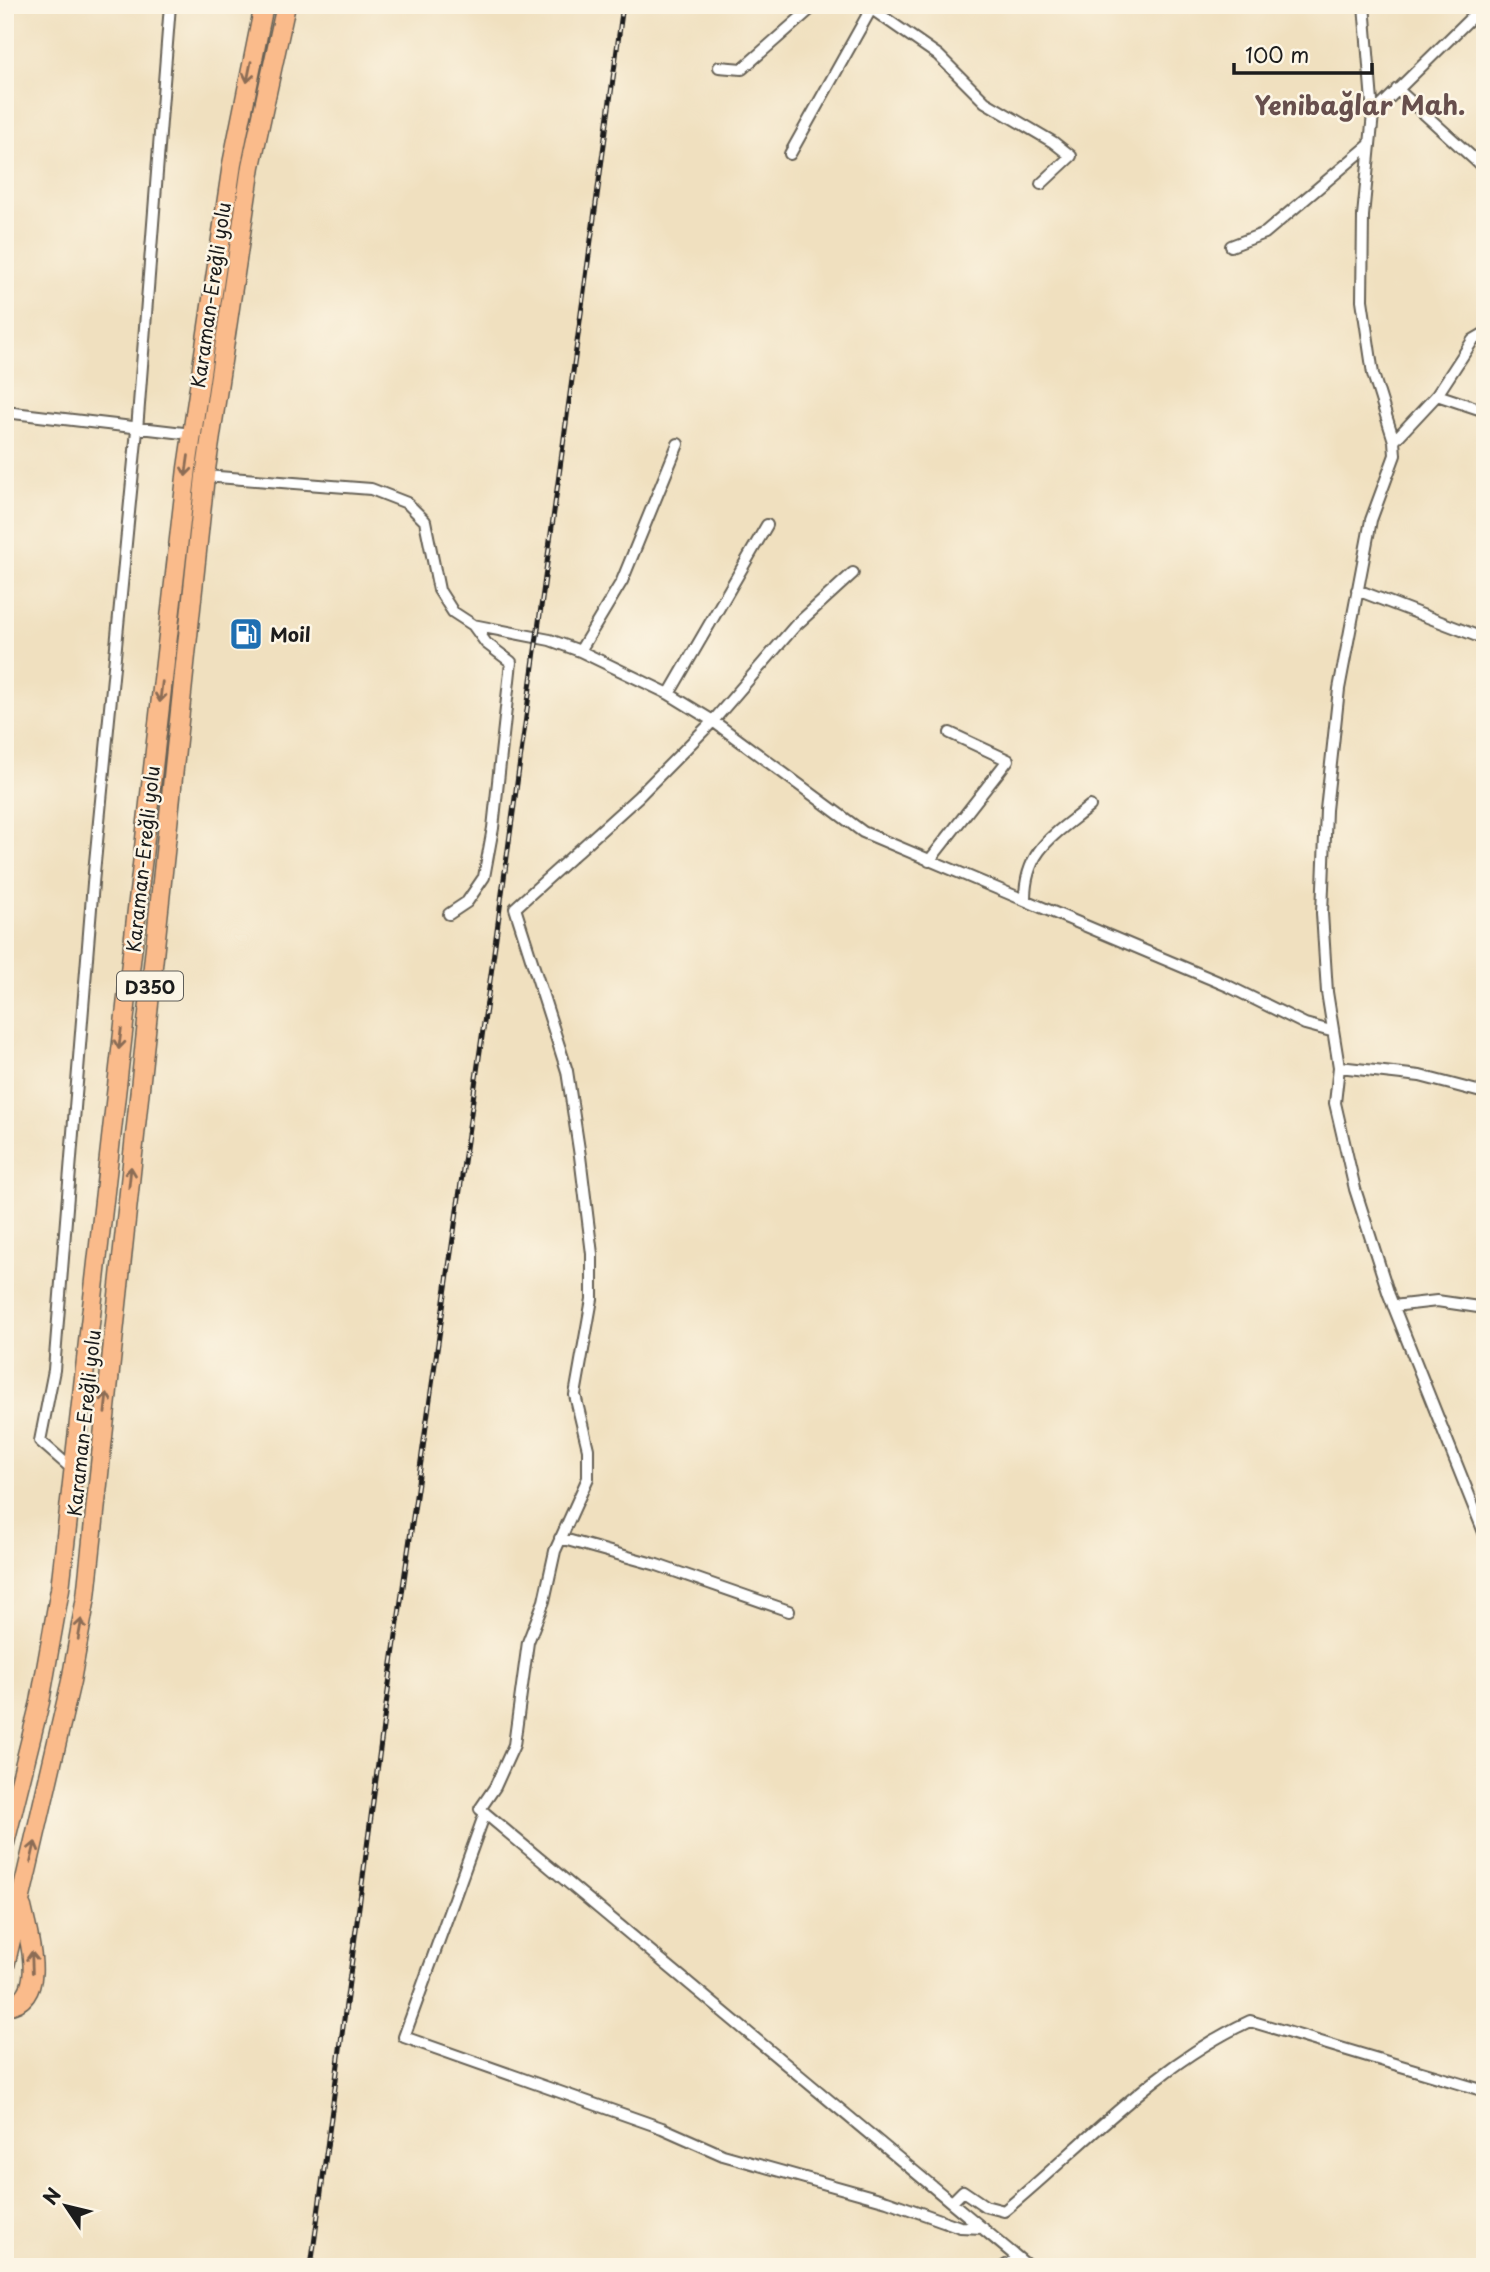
<svg xmlns="http://www.w3.org/2000/svg" width="1490" height="2272" font-family="'Playpen Sans',sans-serif">
	<style>
		.lines { fill: none; stroke-linecap: round; stroke-linejoin: round }
		.minor-casing { stroke: #666155; stroke-width: 14 }
		.highway-casing { stroke: #666155; stroke-width: 21 }
		.minor { stroke: #fff; stroke-width: 10 }
		.highway { stroke: #fabb8b; stroke-width: 18 }
		.rail-casing { stroke: #1c1c1c; stroke-width: 5 }
		.rail { stroke: #fcf5e5; stroke-width: 2.5; stroke-dasharray: 8; stroke-linecap: butt }
		.oneway { stroke: #8b6c54 }
		.labels { text-anchor: middle; dominant-baseline: central; stroke-width: 5; stroke-linejoin: round; paint-order: stroke }
		.shield { fill: #fcf5e5; stroke: #5f5d58; stroke-width: 2 }
		.shield-label { font-size: 18px; font-weight: bold; fill: #1c1c1c }
		.street-label { font-size: 19px; fill: #1c1c1c; stroke: #fcf5e5 }
		.poi-label { font-size: 19px; font-weight: bold; fill: #1c1c1c; stroke: #fcf5e5; text-anchor: start }
		.district-label { font-size: 26px; font-weight: bold; fill: #674f4d; stroke: #fcf5e5 }
	</style>
	<rect width="100%" height="100%" fill="#fcf5e5"/>
	<filter id="ink" filterUnits="userSpaceOnUse"><feTurbulence type="fractalNoise" baseFrequency=".0143" numOctaves="2"/><feDisplacementMap in="SourceGraphic" scale="14" xChannelSelector="R" yChannelSelector="G"/><feConvolveMatrix kernelMatrix="1 2 1 2 8 2 1 2 1" color-interpolation-filters="sRGB"/></filter>
	<filter id="wash" filterUnits="userSpaceOnUse"><feTurbulence type="fractalNoise" baseFrequency=".00686" numOctaves="4" result="noise"/><feDisplacementMap in="SourceGraphic" scale="28" xChannelSelector="R" yChannelSelector="G"/><feGaussianBlur stdDeviation="1.57" result="paint"/><feColorMatrix in="noise" values="0 0 0 0 0 0 0 0 0 0 0 0 0 0 0 0 0 1.4 0 .05"/><feComposite in="paint" operator="in"/></filter>
	<g filter="url(#wash)">
		<rect width="100%" height="100%" fill="#f0e0bf"/>
	</g>
	<g filter="url(#ink)">
		<g class="lines">
			<defs>
				<path id="minor" d="M 866,5 L 938,55 L 985,102 L 1053,142 L 1071,156 L 1041,184
					M 1364,5 L 1373,114 L 1363,216 L 1362,300 L 1373,374 L 1394,441 L 1395,455 L 1371,520 L 1339,689 L 1326,810 L 1322,913 L 1327,992 L 1339,1067 L 1335,1103 L 1355,1189 L 1389,1295 L 1485,1535
					M 719,67 L 742,69 L 815,5
					M 1397,89 L 1485,169
					M 1373,114 L 1484,5
					M 790,154 L 871,9
					M 1231,246 L 1265,233 L 1368,146
					M 1437,395 L 1485,411
					M 5,412 L 192,434
					M 1394,441 L 1437,395 L 1473,340 L 1485,333
					M 205,476 L 371,489 L 407,503 L 425,521 L 439,590 L 453,612 L 473,625 L 550,640 L 580,651 L 669,694 L 713,721 L 863,832 L 1228,986 L 1305,1024 L 1331,1031
					M 853,573 L 795,626 L 713,721 L 638,797 L 515,908 L 567,1071 L 580,1156 L 592,1254 L 592,1299 L 575,1395 L 588,1449 L 588,1478 L 555,1551 L 544,1601 L 528,1642 L 514,1745 L 495,1787 L 480,1809 L 1029,2267
					M 1357,590 L 1485,639
					M 580,651 L 622,581 L 678,444
					M 669,694 L 767,525
					M 929,861 L 1008,760 L 950,733
					M 1025,899 C 1025,849 1055,835 1090,806
					M 449,914 L 467,902 L 484,877 L 493,828 L 511,662 L 486,643 L 473,625
					M 1339,1067 L 1420,1076 L 1485,1093
					M 1393,1306 L 1437,1301 L 1485,1308
					M 71,1468 L 40,1441 L 54,1370 L 93,883 L 137,430 L 170,5
					M 560,1538 L 657,1565 L 789,1611
					M 485,1813 L 404,2037 L 662,2128 L 723,2155 L 887,2201 L 960,2227 L 983,2228
					M 952,2202 L 963,2191 L 985,2206 L 1004,2211 C 1083,2146 1156,2064 1250,2021 L 1485,2091
					M 1003,2267 L 1018,2258"/>
				<path id="highway" d="M 5,1843 L 40,1702 L 60,1589 L 187,468 L 232,164 L 264,5
					M 5,1966 L 71,1681 L 86,1597 L 205,476 L 251,166 L 286,5
					M 5,2006 C 50,2001 28,1935 22,1907"/>
			</defs>
			<use href="#minor" class="minor-casing"/>
			<use href="#highway" class="highway-casing"/>
			<use href="#minor" class="minor"/>
			<use href="#highway" class="highway"/>
			<defs>
				<path id="rail" d="M 311,2267 L 384,1719 L 491,974 L 623,5"/>
			</defs>
			<use href="#rail" class="rail-casing"/>
			<use href="#rail" class="rail"/>
		</g>
		<defs><path id="oneway-shaft" d="M-6 0H5M1.5-3L5.5 0L1.5 3" fill="none" stroke-width="1.6" stroke-linecap="round" stroke-linejoin="round" transform="scale(1.75)"/></defs>
		<g class="oneway">
			<use href="#oneway-shaft" transform="translate(249 72) rotate(101)"/>
			<use href="#oneway-shaft" transform="translate(187 466) rotate(98)"/>
			<use href="#oneway-shaft" transform="translate(161 692) rotate(97)"/>
			<use href="#oneway-shaft" transform="translate(120 1039) rotate(97)"/>
			<use href="#oneway-shaft" transform="translate(130 1177) rotate(-84)"/>
			<use href="#oneway-shaft" transform="translate(106 1403) rotate(-84)"/>
			<use href="#oneway-shaft" transform="translate(80 1629) rotate(-80)"/>
			<use href="#oneway-shaft" transform="translate(33 1852) rotate(-77)"/>
			<use href="#oneway-shaft" transform="translate(32 1962) rotate(-92)"/>
		</g>
	</g>
	<defs>
		<symbol id="fuel-square" viewBox="-11 -11 22 22"><rect x="-9" y="-9" width="18" height="18" rx="4" fill="#1f6fb2" stroke="#fcf5e5"/><path d="M-5.5-6h7V0h2V4h1.3V-2.5L3-4.5l.8-.8L6-3V5H2.5V1h-1V6h-7ZM-4.2-4.7v3.2H.2V-4.7Z" fill="#fff"/></symbol>
	</defs>
	<g fill-rule="evenodd">
		<use href="#fuel-square" x="227" y="615" width="38" height="38"/>
	</g>
	<g class="labels">
		<rect class="shield" x="117" y="971.5" width="66" height="29" rx="5"/>
		<g class="shield-label">
			<text x="150" y="986">D350</text>
		</g>
		<g class="street-label">
			<text transform="translate(210 295) rotate(-82)">Karaman-Ereğli yolu</text>
			<text transform="translate(142 859) rotate(-84)">Karaman-Ereğli yolu</text>
			<text transform="translate(83 1423) rotate(-84)">Karaman-Ereğli yolu</text>
		</g>
		<g class="poi-label">
			<text x="270" y="634">Moil</text>
		</g>
		<g class="district-label">
			<text x="1360" y="104">Yenibağlar Mah.</text>
		</g>
	</g>
	<rect width="1490" height="2272" fill="none" stroke="#fcf5e5" stroke-width="28"/>
	<g transform="translate(66 2206) rotate(305)" stroke="#fcf5e5" stroke-width="5" paint-order="stroke">
	<path d="M0-5L12 26L0 18L-12 26Z" fill="#1c1c1c"/>
	<text y="-10" font-size="19" font-weight="bold" text-anchor="middle" fill="#1c1c1c">N</text>
	</g>
	<path d="M1234 63v10h138v-10" fill="none" stroke="#1c1c1c" stroke-width="3.5"/>
	<text x="1245" y="63" font-size="21" fill="#1c1c1c" stroke="#fcf5e5" stroke-width="5" paint-order="stroke">100 m</text>
</svg>
